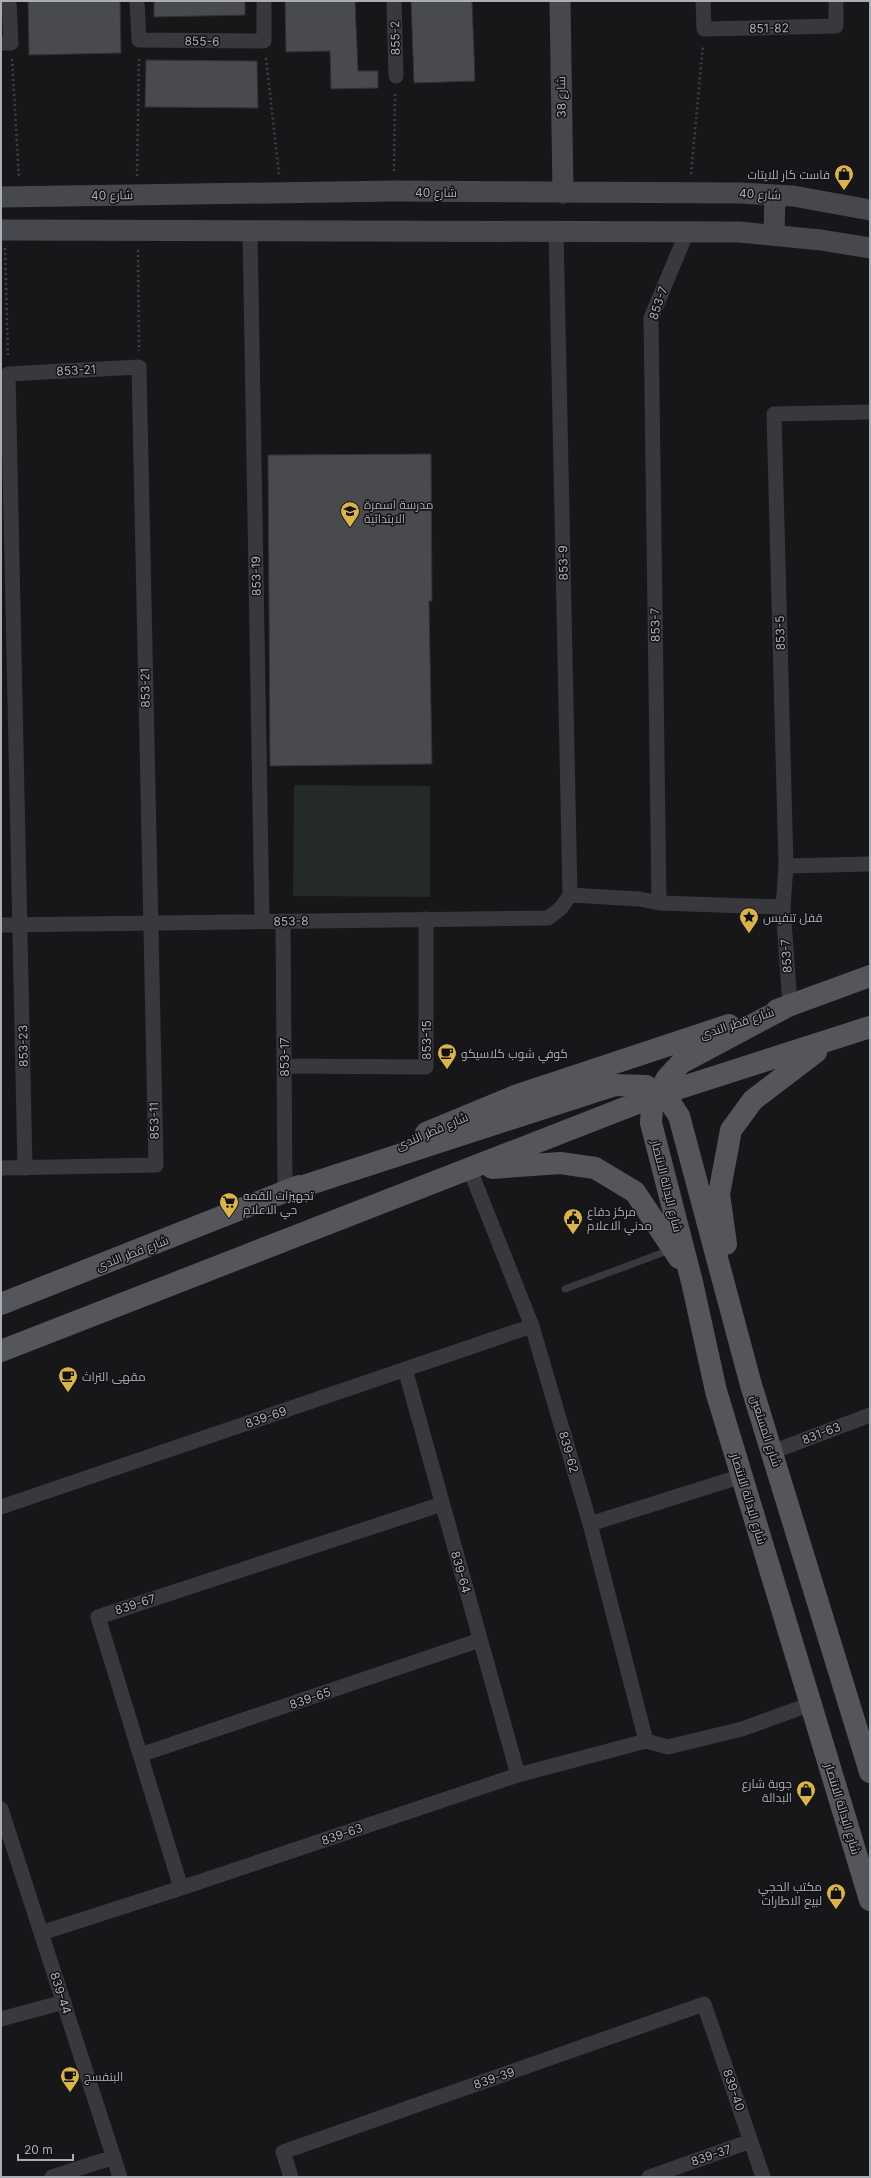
<svg xmlns="http://www.w3.org/2000/svg" width="871" height="2178" font-family="Inter,Cairo,sans-serif">
	<style>
		.green { fill: #242a25 }
		.building { fill: #494a4e; stroke: #323134 }
		.lines { fill: none; stroke-linecap: round; stroke-linejoin: round }
		.path { stroke: #3f4044; stroke-width: 2.5; stroke-dasharray: 2 3; stroke-linecap: butt }
		.lane { stroke: #39393d; stroke-width: 7 }
		.street { stroke: #39393d; stroke-width: 15 }
		.secondary { stroke: #47484d; stroke-width: 21 }
		.primary { stroke: #55565c; stroke-width: 22 }
		.labels { text-anchor: middle; dominant-baseline: central; stroke-width: 3; stroke-linejoin: round; paint-order: stroke }
		.street-label { font-size: 12px; fill: #abaeb7; stroke: #121214 }
		.poi-label { font-size: 12px; fill: #abaeb7; stroke: #121214; text-anchor: start }
	</style>
	<rect width="100%" height="100%" fill="#171719"/>
	<path class="green" d="M 294,785 L 430,786 L 430,897 L 293,896 Z"/>
	<path class="building" d="M 28,1 L 120,1 L 121,53 L 29,55 Z
		M 154,1 L 245,1 L 245,15 L 154,17 Z
		M 285,1 L 355,1 L 358,71 L 378,71 L 378,88 L 331,89 L 330,51 L 286,52 Z
		M 411,1 L 472,1 L 475,81 L 414,83 Z
		M 146,60 L 257,61 L 258,108 L 145,107 Z
		M 431,454 L 432,601 L 429,601 L 432,764 L 270,766 L 268,455 Z"/>
	<g class="lines">
		<path class="path" d="M 266,58 L 279,174
			M 12,59 L 19,178
			M 394,171 L 395,92
			M 691,174 L 703,45
			M 137,176 L 139,57
			M 5,248 L 8,357
			M 138,250 L 139,351"/>
		<path class="lane" d="M 565,1289 L 670,1250"/>
		<path class="street" d="M 137,1 L 139,40 L 264,41 L 264,1
			M 394,1 L 396,76
			M 703,1 L 704,29 L 836,26 L 836,1
			M 1,43 L 11,43 L 9,1
			M 250,230 L 262,921
			M 556,230 L 570,895
			M 687,232 L 651,318 L 659,903 L 783,907 L 786,866
			M 870,412 L 774,414 L 786,866 L 870,864
			M 570,895 L 640,899 L 659,903
			M 783,907 L 790,1005
			M 283,921 L 285,1192
			M 1,925 L 548,918 L 561,908 L 570,895
			M 284,1066 L 426,1067 L 426,919
			M 1,1168 L 156,1165 L 139,367 L 8,374 L 25,1168
			M 470,1170 L 532,1326 L 590,1524 L 646,1741
			M 405,1369 L 518,1775
			M 772,1452 L 870,1415
			M 1,1507 L 532,1326
			M 590,1524 L 742,1476
			M 140,1755 L 480,1640
			M 1,1809 L 120,2177
			M 181,1888 L 98,1617 L 442,1504
			M 41,1933 L 181,1888 L 518,1775 L 646,1741 L 668,1747 L 742,1729 L 811,1704
			M 1,2019 L 64,2002
			M 52,2177 L 114,2157
			M 291,2177 L 283,2152 L 704,2004 L 763,2177
			M 649,2177 L 751,2141"/>
		<path class="secondary" d="M 560,1 L 563,193
			M 1,197 L 394,191 L 740,193 L 793,196 L 870,210
			M 1,230 L 739,232 L 821,240 L 870,248
			M 774,234 L 775,195"/>
		<path class="primary" d="M 790,1005 L 681,1063 L 667,1078 L 658,1095 L 652,1108 L 651,1123 L 692,1282 L 716,1391 L 870,1900
			M 777,1010 L 870,976
			M 426,1133 L 515,1096 L 729,1025
			M 492,1168 L 560,1163 L 595,1168 L 635,1192 L 679,1258
			M 285,1192 L 615,1085 L 646,1086 L 671,1104 L 679,1116 L 751,1385 L 870,1772
			M 726,1244 L 719,1194 L 731,1130 L 753,1100 L 816,1052
			M 1,1304 L 299,1186
			M 1,1351 L 658,1095 L 870,1027"/>
	</g>
	<defs>
		<symbol id="shop-pin" viewBox="-11 -11 22 30"><path d="M0 17L-7.5 6A9.5 9.5 0 1 1 7.5 6Z" fill="#dbb34c" stroke="#121214"/><path d="M-5-2.5h2.3a2.7 3.5 0 0 1 5.4 0H5L5.5 6h-11ZM-1.5-2.5h3a1.5 2.3 0 0 0-3 0Z" fill="#111"/></symbol>
		<symbol id="school-pin" viewBox="-11 -11 22 30"><path d="M0 17L-7.5 6A9.5 9.5 0 1 1 7.5 6Z" fill="#dbb34c" stroke="#121214"/><path d="M0-5L7-2L0 1L-7-2ZM-4 1L0 2.5L4 1V4Q0 6-4 4Z" fill="#111"/></symbol>
		<symbol id="sight-pin" viewBox="-11 -11 22 30"><path d="M0 17L-7.5 6A9.5 9.5 0 1 1 7.5 6Z" fill="#dbb34c" stroke="#121214"/><path d="M0-6L1.8-2.2L6-1.7L2.9 1.2L3.7 5.4L0 3.3L-3.7 5.4L-2.9 1.2L-6-1.7L-1.8-2.2Z" fill="#111"/></symbol>
		<symbol id="cafe-pin" viewBox="-11 -11 22 30"><path d="M0 17L-7.5 6A9.5 9.5 0 1 1 7.5 6Z" fill="#dbb34c" stroke="#121214"/><path d="M-5.5-4.5H6V0H3Q3 3.5 0 3.5H-2.5Q-5.5 3.5-5.5 0ZM3-3.2v2h1.7v-2ZM-6 4.5H4V6H-6Z" fill="#111"/></symbol>
		<symbol id="supermarket-pin" viewBox="-11 -11 22 30"><path d="M0 17L-7.5 6A9.5 9.5 0 1 1 7.5 6Z" fill="#dbb34c" stroke="#121214"/><path d="M-6-5.5h2.5l.6 2H6L4.5 2H-2.5L-4.4-4H-6ZM-1.5 3.2a1.3 1.3 0 1 0 .1 0ZM3 3.2a1.3 1.3 0 1 0 .1 0Z" fill="#111"/></symbol>
		<symbol id="civic-pin" viewBox="-11 -11 22 30"><path d="M0 17L-7.5 6A9.5 9.5 0 1 1 7.5 6Z" fill="#dbb34c" stroke="#121214"/><path d="M-.6-6.5H3V-4.5H.6V-3L4-1V1h2V6H-6V1h2V-1L-.6-3ZM-1.2 2.5V6h2.4V2.5Z" fill="#111"/></symbol>
	</defs>
	<g fill-rule="evenodd">
		<use href="#shop-pin" x="833" y="163" width="22" height="30"/>
		<use href="#school-pin" x="339" y="500" width="22" height="30"/>
		<use href="#sight-pin" x="738" y="906" width="22" height="30"/>
		<use href="#cafe-pin" x="436" y="1042" width="22" height="30"/>
		<use href="#supermarket-pin" x="218" y="1191" width="22" height="30"/>
		<use href="#civic-pin" x="562" y="1207" width="22" height="30"/>
		<use href="#cafe-pin" x="57" y="1365" width="22" height="30"/>
		<use href="#shop-pin" x="795" y="1779" width="22" height="30"/>
		<use href="#shop-pin" x="825" y="1882" width="22" height="30"/>
		<use href="#cafe-pin" x="59" y="2065" width="22" height="30"/>
	</g>
	<g class="labels">
		<g class="street-label">
			<text transform="translate(769 28) rotate(-1)">851-82</text>
			<text transform="translate(395 38) rotate(-91)">855-2</text>
			<text transform="translate(202 41) rotate(1)">855-6</text>
			<text transform="translate(561 97) rotate(-91)">شارع 38</text>
			<text x="436" y="192">شارع 40</text>
			<text transform="translate(760 194) rotate(3)">شارع 40</text>
			<text transform="translate(112 195) rotate(-1)">شارع 40</text>
			<text transform="translate(658 303) rotate(-72)">853-7</text>
			<text transform="translate(76 370) rotate(-3)">853-21</text>
			<text transform="translate(563 563) rotate(-91)">853-9</text>
			<text transform="translate(256 576) rotate(-91)">853-19</text>
			<text transform="translate(655 625) rotate(-91)">853-7</text>
			<text transform="translate(780 633) rotate(-92)">853-5</text>
			<text transform="translate(145 688) rotate(-91)">853-21</text>
			<text transform="translate(291 921) rotate(-1)">853-8</text>
			<text transform="translate(786 956) rotate(-94)">853-7</text>
			<text transform="translate(737 1023) rotate(-18)">شارع قطر الندى</text>
			<text transform="translate(426 1040) rotate(-90)">853-15</text>
			<text transform="translate(23 1046) rotate(-91)">853-23</text>
			<text transform="translate(284 1057) rotate(-90)">853-17</text>
			<text transform="translate(154 1121) rotate(-91)">853-11</text>
			<text transform="translate(432 1131) rotate(-23)">شارع قطر الندى</text>
			<text transform="translate(667 1186) rotate(76)">شارع البدالة الانتصار</text>
			<text transform="translate(132 1253) rotate(-21)">شارع قطر الندى</text>
			<text transform="translate(266 1417) rotate(-19)">839-69</text>
			<text transform="translate(766 1431) rotate(72)">شارع المستعين</text>
			<text transform="translate(821 1433) rotate(-21)">831-63</text>
			<text transform="translate(569 1452) rotate(74)">839-62</text>
			<text transform="translate(749 1499) rotate(73)">شارع البدالة الانتصار</text>
			<text transform="translate(461 1572) rotate(74)">839-64</text>
			<text transform="translate(135 1604) rotate(-18)">839-67</text>
			<text transform="translate(310 1698) rotate(-19)">839-65</text>
			<text transform="translate(843 1809) rotate(73)">شارع البدالة الانتصار</text>
			<text transform="translate(342 1834) rotate(-19)">839-63</text>
			<text transform="translate(61 1993) rotate(72)">839-44</text>
			<text transform="translate(494 2078) rotate(-19)">839-39</text>
			<text transform="translate(734 2090) rotate(71)">839-40</text>
			<text transform="translate(711 2155) rotate(-19)">839-37</text>
		</g>
		<g class="poi-label">
			<text x="830" y="174" text-anchor="end">فاست كار للايتات</text>
			<text x="364" y="504">مدرسة اسمرة<tspan x="364" dy="14">الابتدائية</tspan></text>
			<text x="763" y="917">قفل تنفيس</text>
			<text x="461" y="1053">كوفي شوب كلاسيكو</text>
			<text x="243" y="1195">تجهيزات القمه<tspan x="243" dy="14">حي الاعلام</tspan></text>
			<text x="587" y="1211">مركز دفاع<tspan x="587" dy="14">مدني الاعلام</tspan></text>
			<text x="82" y="1376">مقهى التراث</text>
			<text x="792" y="1783" text-anchor="end">جوبة شارع<tspan x="792" dy="14">البدالة</tspan></text>
			<text x="822" y="1886" text-anchor="end">مكتب الحجي<tspan x="822" dy="14">لبيع الاطارات</tspan></text>
			<text x="84" y="2076">البنفسج</text>
		</g>
	</g>
	<rect width="871" height="2178" fill="none" stroke="#abaeb7" stroke-width="4"/>
	<path d="M18 2154v6h55v-6" fill="none" stroke="#abaeb7" stroke-width="2"/>
	<text x="24" y="2154" font-size="12" fill="#abaeb7" stroke="#121214" stroke-width="3" paint-order="stroke">20 m</text>
</svg>
